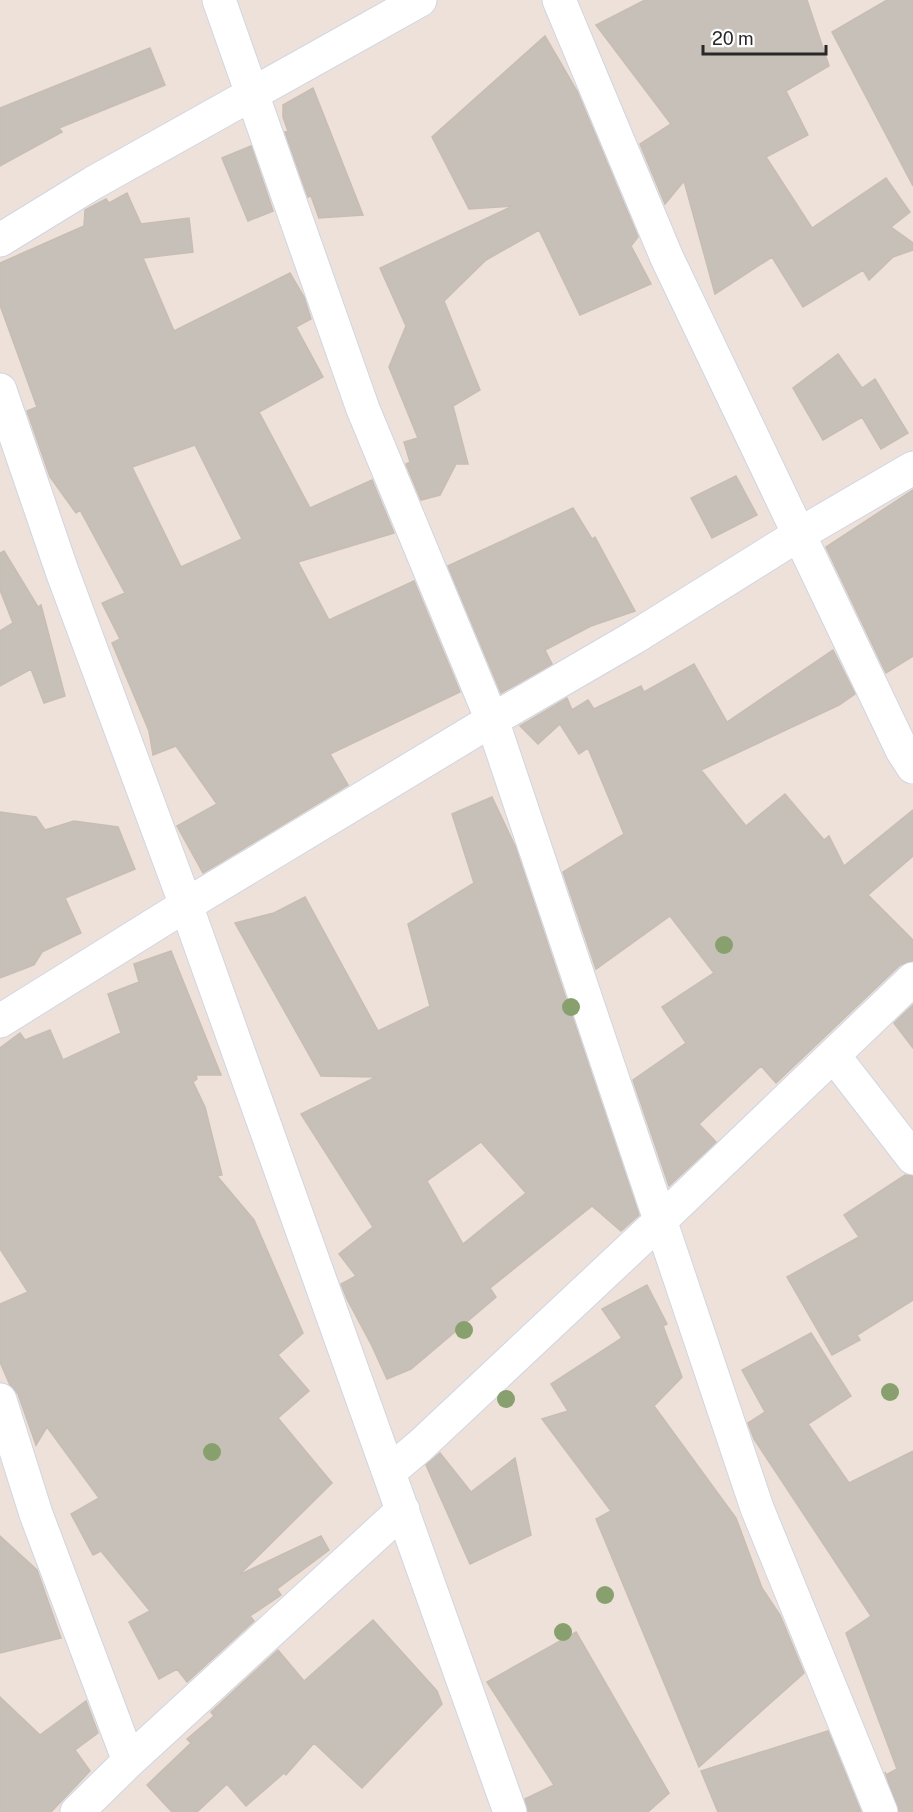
<svg xmlns="http://www.w3.org/2000/svg" width="913" height="1812" font-family="'Public Sans',sans-serif">
	<style>
		.building { fill: #c7c0b9; stroke: #c8bdb3; stroke-width: 1.5; fill-rule: evenodd }
		.lines { fill: none; stroke-linecap: round; stroke-linejoin: round }
		.minor-casing { stroke: #cfd6e3; stroke-width: 35 }
		.minor { stroke: #fff; stroke-width: 33 }
		.tree { fill: #88a06e }
	</style>
	<rect width="100%" height="100%" fill="#ede1da"/>
	<path class="building" d="M 645,0 L 807,0 L 829,66 L 786,91 L 808,135 L 766,157 L 812,228 L 886,178 L 910,212 L 891,227 L 913,243 L 913,250 L 893,257 L 869,280 L 863,270 L 803,307 L 772,257 L 715,294 L 684,181 L 665,204 L 640,144 L 671,124 L 596,25 Z
		M 887,0 L 913,0 L 913,186 L 832,32 Z
		M 545,36 L 577,91 L 638,237 L 631,246 L 651,284 L 580,315 L 539,230 L 486,260 L 444,301 L 480,390 L 453,406 L 468,464 L 456,464 L 440,495 L 421,500 L 406,464 L 410,462 L 404,442 L 418,438 L 389,367 L 406,326 L 380,268 L 513,206 L 469,209 L 432,137 Z
		M 150,48 L 165,85 L 59,128 L 62,132 L 0,166 L 0,108 Z
		M 313,88 L 363,215 L 319,218 L 311,196 L 308,197 L 285,132 L 288,131 L 283,117 L 283,105 Z
		M 251,146 L 273,211 L 248,221 L 222,158 Z
		M 127,193 L 141,224 L 189,218 L 193,252 L 143,258 L 174,331 L 290,273 L 304,297 L 311,319 L 296,327 L 323,377 L 259,412 L 310,508 L 372,480 L 394,533 L 298,562 L 329,620 L 414,581 L 460,692 L 330,754 L 348,785 L 203,873 L 177,826 L 217,804 L 176,746 L 153,755 L 149,731 L 112,643 L 120,639 L 102,603 L 125,593 L 80,510 L 76,513 L 50,477 L 27,411 L 37,407 L 0,305 L 0,263 L 84,226 L 85,210 L 106,199 L 109,203 ZM 195,445 L 242,539 L 181,567 L 132,467 Z
		M 838,354 L 862,388 L 875,379 L 908,433 L 881,449 L 862,417 L 823,440 L 793,388 Z
		M 736,476 L 757,515 L 712,538 L 691,498 Z
		M 913,490 L 913,656 L 886,673 L 826,547 Z
		M 573,508 L 592,539 L 595,537 L 635,611 L 591,626 L 545,650 L 552,664 L 501,693 L 448,566 Z
		M 4,551 L 38,607 L 41,605 L 65,696 L 44,703 L 31,669 L 0,686 L 0,631 L 13,623 L 0,590 L 0,553 Z
		M 833,650 L 855,694 L 839,705 L 701,770 L 746,826 L 785,794 L 824,840 L 829,836 L 844,866 L 913,810 L 913,856 L 868,895 L 913,940 L 913,961 L 900,965 L 776,1083 L 761,1066 L 699,1124 L 716,1142 L 669,1186 L 633,1080 L 686,1043 L 662,1007 L 714,973 L 670,916 L 596,969 L 563,872 L 624,834 L 588,748 L 579,754 L 560,724 L 538,744 L 520,726 L 567,698 L 572,710 L 588,700 L 594,709 L 641,686 L 644,692 L 694,664 L 727,722 Z
		M 492,797 L 515,846 L 568,1005 L 565,1007 L 572,1016 L 639,1215 L 621,1231 L 592,1206 L 490,1288 L 496,1297 L 411,1369 L 387,1379 L 372,1346 L 347,1299 L 341,1284 L 356,1276 L 339,1254 L 373,1227 L 301,1114 L 376,1077 L 321,1076 L 235,923 L 274,913 L 305,897 L 378,1031 L 430,1006 L 408,924 L 474,883 L 452,814 ZM 481,1142 L 526,1193 L 463,1244 L 427,1181 Z
		M 0,812 L 36,817 L 45,830 L 74,821 L 118,827 L 135,869 L 65,898 L 81,933 L 42,952 L 34,965 L 0,978 Z
		M 171,951 L 221,1075 L 196,1075 L 197,1079 L 193,1082 L 205,1107 L 222,1175 L 217,1176 L 254,1220 L 303,1333 L 278,1355 L 309,1391 L 278,1418 L 332,1483 L 239,1575 L 321,1536 L 329,1550 L 277,1589 L 281,1595 L 250,1616 L 254,1621 L 187,1682 L 177,1669 L 159,1679 L 129,1622 L 150,1611 L 101,1551 L 93,1555 L 71,1514 L 99,1498 L 47,1427 L 36,1445 L 18,1394 L 10,1385 L 0,1362 L 0,1304 L 28,1292 L 0,1249 L 0,1048 L 20,1033 L 25,1040 L 50,1030 L 63,1060 L 121,1033 L 108,994 L 139,982 L 134,964 Z
		M 913,1005 L 913,1048 L 894,1023 Z
		M 905,1175 L 913,1176 L 913,1300 L 857,1335 L 860,1340 L 832,1355 L 787,1277 L 859,1237 L 844,1215 Z
		M 647,1285 L 667,1324 L 663,1326 L 682,1377 L 654,1406 L 736,1518 L 762,1588 L 780,1615 L 804,1673 L 699,1767 L 596,1519 L 611,1511 L 542,1419 L 568,1411 L 551,1384 L 622,1338 L 602,1309 Z
		M 811,1333 L 851,1396 L 808,1424 L 849,1483 L 913,1451 L 913,1812 L 899,1812 L 885,1772 L 886,1775 L 897,1769 L 846,1633 L 871,1616 L 754,1439 L 748,1423 L 765,1412 L 742,1370 Z
		M 440,1453 L 471,1492 L 515,1458 L 531,1535 L 470,1564 L 426,1465 Z
		M 0,1536 L 37,1570 L 61,1638 L 0,1653 Z
		M 373,1620 L 437,1691 L 442,1704 L 362,1788 L 314,1743 L 286,1775 L 284,1773 L 246,1806 L 227,1784 L 197,1812 L 172,1812 L 147,1785 L 191,1743 L 187,1739 L 214,1716 L 211,1712 L 278,1650 L 304,1681 Z
		M 576,1632 L 669,1793 L 648,1812 L 528,1812 L 525,1799 L 554,1785 L 487,1682 Z
		M 0,1697 L 40,1735 L 86,1701 L 98,1733 L 75,1750 L 90,1771 L 51,1812 L 0,1812 Z
		M 828,1731 L 861,1812 L 718,1812 L 701,1771 Z"/>
	<g class="lines">
		<defs>
			<path id="minor" d="M 219,0 L 363,409 L 492,720 L 757,1508 L 881,1812
				M 559,0 L 667,258 L 902,750 L 913,767
				M 0,240 L 93,183 L 420,0
				M 0,390 L 62,571 L 186,905 L 510,1812
				M 0,1021 L 186,905 L 492,720 L 635,637 L 798,535 L 913,468
				M 834,1056 L 913,1158
				M 0,1400 L 36,1514 L 129,1761
				M 389,1472 L 420,1446 L 661,1220 L 913,979
				M 77,1812 L 129,1761 L 403,1510"/>
		</defs>
		<use href="#minor" class="minor-casing"/>
		<use href="#minor" class="minor"/>
	</g>
	<g class="tree">
		<circle cx="724" cy="945" r="9"/>
		<circle cx="571" cy="1007" r="9"/>
		<circle cx="464" cy="1330" r="9"/>
		<circle cx="890" cy="1392" r="9"/>
		<circle cx="506" cy="1399" r="9"/>
		<circle cx="212" cy="1452" r="9"/>
		<circle cx="605" cy="1595" r="9"/>
		<circle cx="563" cy="1632" r="9"/>
	</g>
	<path d="M703 45v9h123v-9" fill="none" stroke="#292929" stroke-width="3"/>
	<text x="712" y="45" font-size="18" fill="#292929" stroke="#ffffff" stroke-width="4.5" paint-order="stroke">20 m</text>
</svg>
